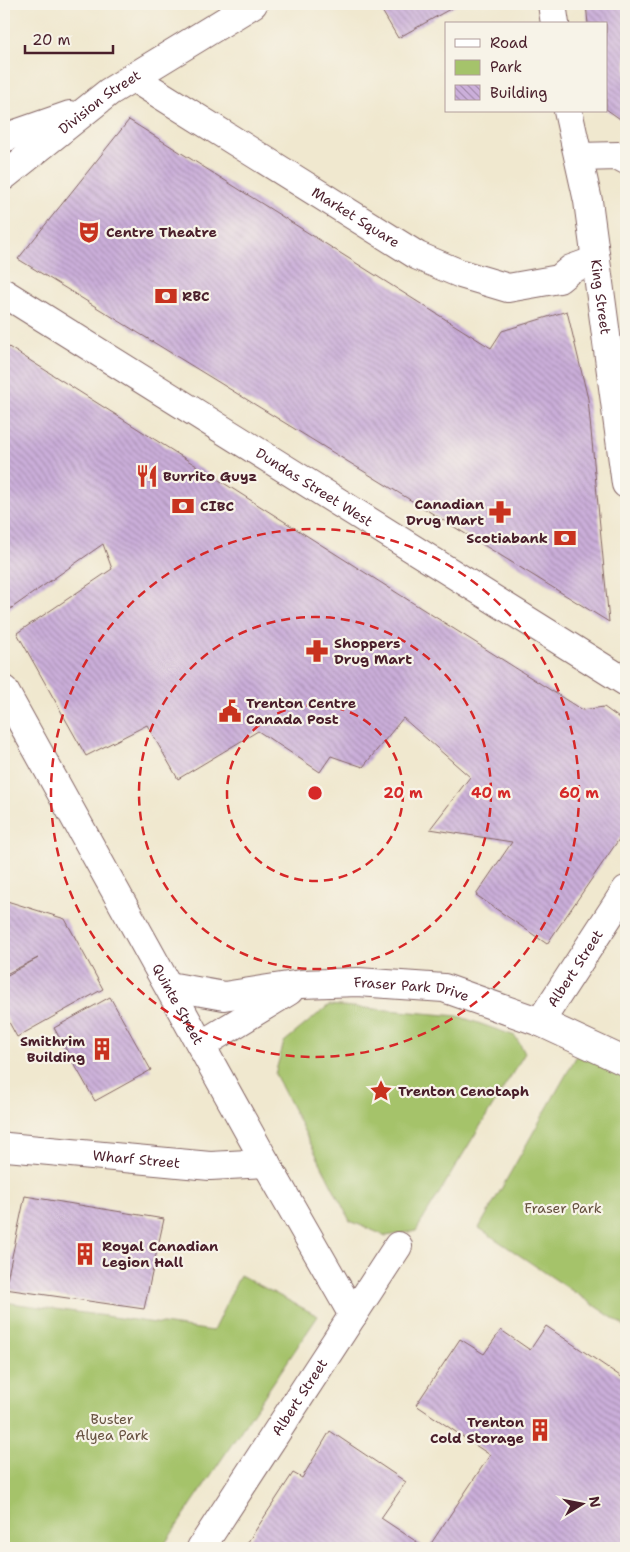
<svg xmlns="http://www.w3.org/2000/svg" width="630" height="1552" font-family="'Shantell Sans',sans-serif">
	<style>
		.park { fill: #a5c36b; stroke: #78714b }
		.building { fill: url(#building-back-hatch) }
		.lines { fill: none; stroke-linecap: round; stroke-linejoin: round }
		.minor-casing { stroke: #846564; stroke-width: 30 }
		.major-casing { stroke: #846564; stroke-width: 30 }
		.minor { stroke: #fff; stroke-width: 28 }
		.major { stroke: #fff; stroke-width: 28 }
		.ring { fill: none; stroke: #d62828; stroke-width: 2.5; stroke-dasharray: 9 6 }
		.labels { text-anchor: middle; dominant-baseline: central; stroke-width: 4.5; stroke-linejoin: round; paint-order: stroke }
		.street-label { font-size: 14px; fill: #4a1f2b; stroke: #f7f3e8 }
		.poi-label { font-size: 14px; font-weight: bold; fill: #4a1f2b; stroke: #f7f3e8; text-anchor: start }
		.park-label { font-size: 14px; fill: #65503e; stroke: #f7f3e8 }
		.centre { fill: #d62828; stroke: #f7f3e8; stroke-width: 2.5 }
		.ring-label { font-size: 15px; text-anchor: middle; font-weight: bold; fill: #d62828; stroke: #f7f3e8; stroke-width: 4.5; stroke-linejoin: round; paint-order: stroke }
	</style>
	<defs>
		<pattern id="building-back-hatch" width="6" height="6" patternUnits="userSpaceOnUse" patternTransform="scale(1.25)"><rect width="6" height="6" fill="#cbafda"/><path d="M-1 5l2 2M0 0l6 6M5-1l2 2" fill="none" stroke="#a78eb1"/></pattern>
	</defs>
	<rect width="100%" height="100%" fill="#f7f3e8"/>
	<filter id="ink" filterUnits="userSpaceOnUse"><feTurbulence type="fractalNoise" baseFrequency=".02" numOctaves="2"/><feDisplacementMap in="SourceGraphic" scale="10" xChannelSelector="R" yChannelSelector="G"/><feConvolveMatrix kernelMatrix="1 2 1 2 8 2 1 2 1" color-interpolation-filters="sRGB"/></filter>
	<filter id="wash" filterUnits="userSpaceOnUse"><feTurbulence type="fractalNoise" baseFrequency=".0096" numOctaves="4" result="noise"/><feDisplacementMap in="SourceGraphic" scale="20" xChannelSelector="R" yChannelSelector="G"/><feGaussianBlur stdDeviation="1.12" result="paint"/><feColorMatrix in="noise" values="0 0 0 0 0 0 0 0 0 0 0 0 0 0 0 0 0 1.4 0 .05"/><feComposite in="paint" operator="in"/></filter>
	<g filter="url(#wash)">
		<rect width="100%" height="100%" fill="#f0e8cf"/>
		<path class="park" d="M 329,1005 L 458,1016 L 515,1036 L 525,1053 L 416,1231 L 386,1236 L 350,1221 L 275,1074 L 284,1042 Z
			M 584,1043 L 626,1071 L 626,1327 L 479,1228 Z
			M 240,1275 L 318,1316 L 162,1548 L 4,1548 L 4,1302 L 213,1331 Z"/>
		<g id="blocks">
			<path class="building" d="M 378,4 L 459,4 L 398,38 Z
				M 586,4 L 626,4 L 626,116 L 623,121 L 606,109 L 606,24 L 588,24 Z
				M 129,120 L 491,348 L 502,331 L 567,311 L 588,399 L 609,622 L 18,259 Z
				M 4,344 L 582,710 L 604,707 L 626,723 L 626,829 L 547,944 L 476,895 L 512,842 L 430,829 L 470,777 L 403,718 L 363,767 L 331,756 L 320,772 L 258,731 L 178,779 L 147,725 L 86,756 L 17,633 L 112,569 L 103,544 L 6,612 L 4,608 Z
				M 7,901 L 65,919 L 103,989 L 17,1037 L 4,1013 L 4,977 L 38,958 L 4,975 L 4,903 Z
				M 110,997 L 151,1070 L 95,1101 L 54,1028 Z
				M 25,1196 L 164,1219 L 144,1309 L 5,1289 Z
				M 546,1326 L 626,1380 L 626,1548 L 428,1548 L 490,1455 L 416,1405 L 460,1339 L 484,1354 L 501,1330 L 530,1350 Z
				M 330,1431 L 406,1482 L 381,1518 L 426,1548 L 244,1548 L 293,1473 L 302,1478 Z"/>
		</g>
	</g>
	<g filter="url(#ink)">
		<use href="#blocks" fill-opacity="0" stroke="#846564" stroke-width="1"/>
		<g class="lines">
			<defs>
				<g id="minor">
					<path d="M 552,4 L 555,24"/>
					<path id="s1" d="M 132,77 L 418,256 L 461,274 L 508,288 L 559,279 L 571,269 L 596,260"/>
					<path id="s2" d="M 568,111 L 588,201 L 626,484"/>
					<path d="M 579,157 L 619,156 L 626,160"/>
					<path id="s3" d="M 4,690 L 266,1163 L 353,1315"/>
					<path id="s4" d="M 169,986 L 224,996 L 301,984 L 358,982 L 444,988 L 540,1022 L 626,1062"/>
					<path id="s5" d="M 540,1022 L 626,890"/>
					<path d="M 201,1045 L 289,991"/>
					<path id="s6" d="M 7,1147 L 210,1166 L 266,1163"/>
					<path id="s7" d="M 201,1548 L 398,1246"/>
				</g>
				<g id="major">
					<path d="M 4,138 L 70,115"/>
					<path id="s8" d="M 4,176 L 109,92 L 253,4"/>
					<path id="s9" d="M 4,293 L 626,682"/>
				</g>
			</defs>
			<use href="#minor" class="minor-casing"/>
			<use href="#major" class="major-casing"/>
			<use href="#minor" class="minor"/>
			<use href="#major" class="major"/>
		</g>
	</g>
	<g class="ring">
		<circle cx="315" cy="793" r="88"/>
		<circle cx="315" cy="793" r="176"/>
		<circle cx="315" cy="793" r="264"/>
	</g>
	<defs>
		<symbol id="theatre-bare" viewBox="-9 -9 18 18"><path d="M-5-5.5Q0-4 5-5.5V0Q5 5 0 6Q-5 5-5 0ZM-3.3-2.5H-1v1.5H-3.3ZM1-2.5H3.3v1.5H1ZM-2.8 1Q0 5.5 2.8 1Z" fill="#c8321e" stroke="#f7f3e8" stroke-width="2.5" paint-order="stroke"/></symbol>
		<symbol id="bank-bare" viewBox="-9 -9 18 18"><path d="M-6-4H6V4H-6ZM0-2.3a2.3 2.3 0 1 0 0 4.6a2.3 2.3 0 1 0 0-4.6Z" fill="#c8321e" stroke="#f7f3e8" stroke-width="2.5" paint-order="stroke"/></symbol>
		<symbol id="restaurant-bare" viewBox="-9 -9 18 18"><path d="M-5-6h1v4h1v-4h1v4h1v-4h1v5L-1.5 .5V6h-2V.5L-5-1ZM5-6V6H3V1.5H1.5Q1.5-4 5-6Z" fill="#c8321e" stroke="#f7f3e8" stroke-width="2.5" paint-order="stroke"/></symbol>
		<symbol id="pharmacy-bare" viewBox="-9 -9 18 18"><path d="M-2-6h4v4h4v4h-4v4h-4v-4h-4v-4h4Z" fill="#c8321e" stroke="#f7f3e8" stroke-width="2.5" paint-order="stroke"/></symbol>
		<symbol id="civic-bare" viewBox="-9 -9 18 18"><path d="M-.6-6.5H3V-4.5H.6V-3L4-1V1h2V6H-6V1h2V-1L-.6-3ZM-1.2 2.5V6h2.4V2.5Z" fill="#c8321e" stroke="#f7f3e8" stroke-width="2.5" paint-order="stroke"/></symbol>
		<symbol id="building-bare" viewBox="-9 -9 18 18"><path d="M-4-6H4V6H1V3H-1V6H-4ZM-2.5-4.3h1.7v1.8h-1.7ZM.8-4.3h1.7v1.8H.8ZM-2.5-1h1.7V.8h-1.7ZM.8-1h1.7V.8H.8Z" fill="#c8321e" stroke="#f7f3e8" stroke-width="2.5" paint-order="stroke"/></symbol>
		<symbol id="sight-bare" viewBox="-9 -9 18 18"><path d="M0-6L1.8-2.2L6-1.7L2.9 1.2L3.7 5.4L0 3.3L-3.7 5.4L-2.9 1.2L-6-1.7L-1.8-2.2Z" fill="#c8321e" stroke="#f7f3e8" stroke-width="2.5" paint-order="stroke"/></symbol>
	</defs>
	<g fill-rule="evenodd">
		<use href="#theatre-bare" x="73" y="216" width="32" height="32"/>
		<use href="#bank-bare" x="150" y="280" width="32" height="32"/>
		<use href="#restaurant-bare" x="131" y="460" width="32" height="32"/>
		<use href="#bank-bare" x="167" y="490" width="32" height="32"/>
		<use href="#pharmacy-bare" x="484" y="496" width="32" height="32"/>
		<use href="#bank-bare" x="549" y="522" width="32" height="32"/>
		<use href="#pharmacy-bare" x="301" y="635" width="32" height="32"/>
		<use href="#civic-bare" x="214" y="695" width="32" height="32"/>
		<use href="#building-bare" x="86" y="1033" width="32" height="32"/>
		<use href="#sight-bare" x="365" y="1075" width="32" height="32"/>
		<use href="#building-bare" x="69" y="1238" width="32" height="32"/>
		<use href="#building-bare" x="524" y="1414" width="32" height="32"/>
	</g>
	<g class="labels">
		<g class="street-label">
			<text stroke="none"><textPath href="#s8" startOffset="121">Division Street</textPath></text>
			<text stroke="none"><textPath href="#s1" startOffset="264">Market Square</textPath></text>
			<text stroke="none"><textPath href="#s2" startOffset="189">King Street</textPath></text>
			<text stroke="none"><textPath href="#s9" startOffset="366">Dundas Street West</textPath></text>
			<text stroke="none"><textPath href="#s5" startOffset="64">Albert Street</textPath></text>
			<text stroke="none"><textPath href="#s4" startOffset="245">Fraser Park Drive</textPath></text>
			<text stroke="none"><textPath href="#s3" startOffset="359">Quinte Street</textPath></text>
			<text stroke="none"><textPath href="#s6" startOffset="130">Wharf Street</textPath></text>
			<text stroke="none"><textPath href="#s7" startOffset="180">Albert Street</textPath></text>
		</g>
		<g class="poi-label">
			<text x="106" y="232">Centre Theatre</text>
			<text x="182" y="296">RBC</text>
			<text x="163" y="476">Burrito Guyz</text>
			<text x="484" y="504" text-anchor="end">Canadian<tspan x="484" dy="16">Drug Mart</tspan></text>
			<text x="200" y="506">CIBC</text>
			<text x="548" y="538" text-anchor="end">Scotiabank</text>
			<text x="334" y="643">Shoppers<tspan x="334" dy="16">Drug Mart</tspan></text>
			<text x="246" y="703">Trenton Centre<tspan x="246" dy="16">Canada Post</tspan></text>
			<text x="85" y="1041" text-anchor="end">Smithrim<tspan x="85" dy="16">Building</tspan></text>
			<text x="398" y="1091">Trenton Cenotaph</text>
			<text x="102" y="1246">Royal Canadian<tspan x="102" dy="16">Legion Hall</tspan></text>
			<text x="524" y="1422" text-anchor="end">Trenton<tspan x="524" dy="16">Cold Storage</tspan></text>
		</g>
		<g class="park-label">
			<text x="563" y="1208">Fraser Park</text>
			<text x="112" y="1419">Buster<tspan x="112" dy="16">Alyea Park</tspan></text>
		</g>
	</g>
	<circle cx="315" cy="793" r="8" class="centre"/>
	<g class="ring-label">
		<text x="403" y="798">20 m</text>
		<text x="491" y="798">40 m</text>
		<text x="579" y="798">60 m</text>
	</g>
	<rect width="630" height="1552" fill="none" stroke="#f7f3e8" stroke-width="20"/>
	<rect x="445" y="22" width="162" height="90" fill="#f7f3e8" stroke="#b29e9c"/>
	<rect x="455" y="39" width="25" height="8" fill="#ffffff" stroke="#b29e9c"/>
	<text x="490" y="48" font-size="15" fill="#4a1f2b">Road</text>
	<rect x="455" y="60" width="25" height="15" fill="#a5c36b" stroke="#b29e9c"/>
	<text x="490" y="72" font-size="15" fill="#4a1f2b">Park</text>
	<rect x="455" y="85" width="25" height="15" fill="url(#building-back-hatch)" stroke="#b29e9c"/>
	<text x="490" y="98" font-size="15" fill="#4a1f2b">Building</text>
	<g transform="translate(582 1504) rotate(80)" stroke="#f7f3e8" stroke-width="4" paint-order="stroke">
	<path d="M0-4L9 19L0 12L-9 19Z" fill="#4a1f2b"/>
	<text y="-8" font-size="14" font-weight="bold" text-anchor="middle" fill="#4a1f2b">N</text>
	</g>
	<path d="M25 45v8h88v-8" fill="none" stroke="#4a1f2b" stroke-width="2.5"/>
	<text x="32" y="45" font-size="15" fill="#4a1f2b" stroke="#f7f3e8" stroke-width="4" paint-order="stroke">20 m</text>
</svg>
